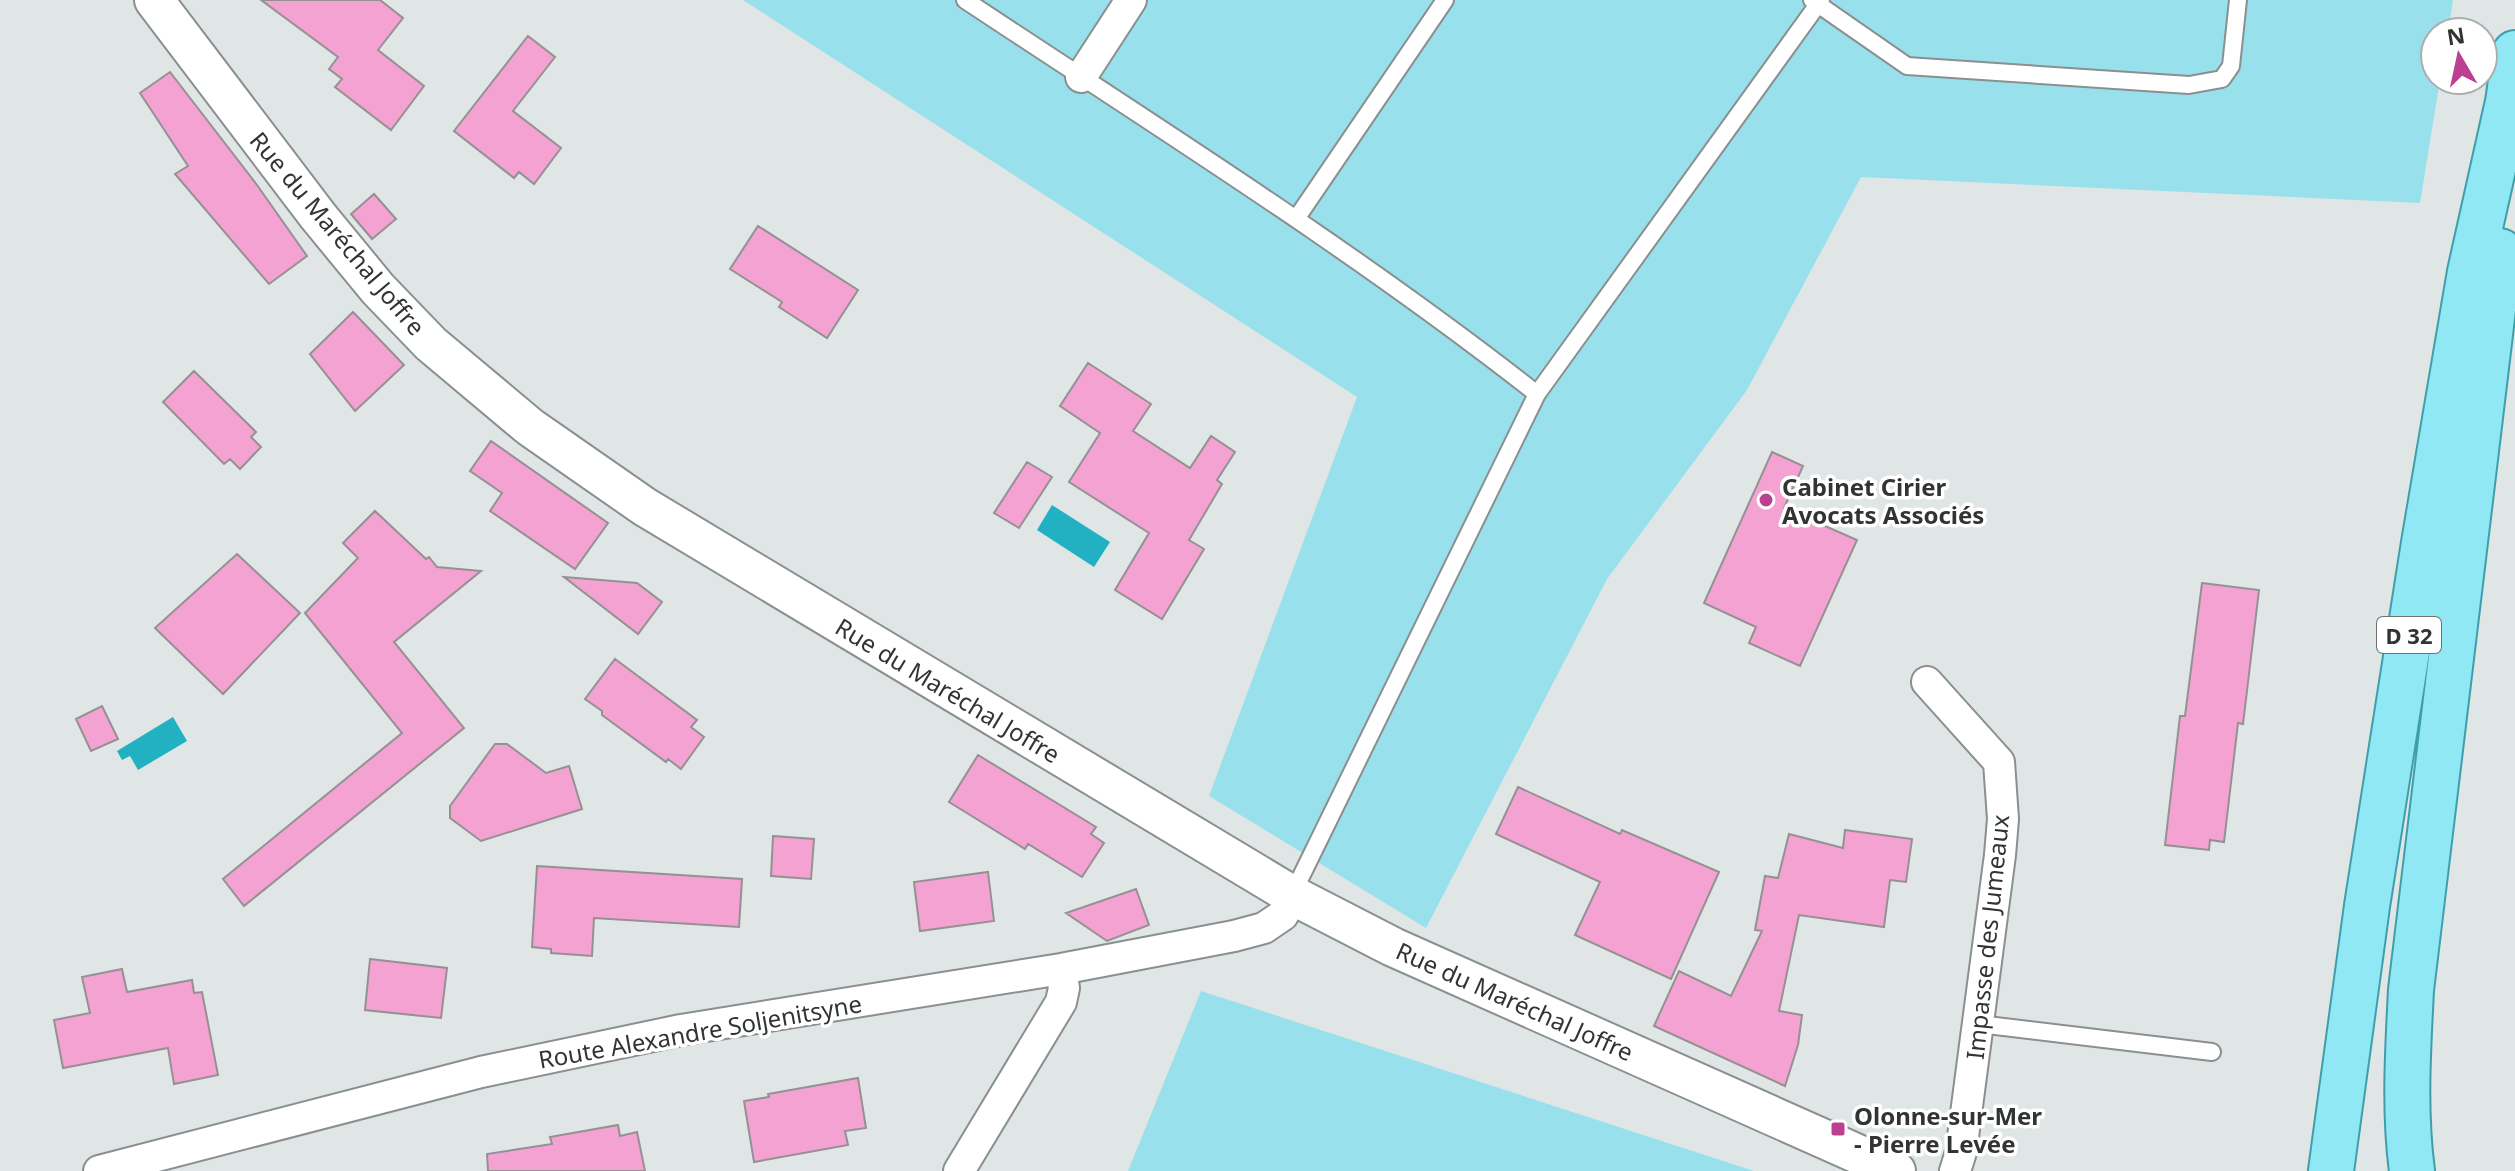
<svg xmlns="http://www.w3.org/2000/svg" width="2515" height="1171" font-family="'Noto Sans',sans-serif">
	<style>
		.green { fill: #98e1ec }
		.water { fill: #22b1c3 }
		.building { fill: #f4a2d2; stroke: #959193; stroke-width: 2 }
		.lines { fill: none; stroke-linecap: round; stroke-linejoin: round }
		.service-casing { stroke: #8a8f8f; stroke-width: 20 }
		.minor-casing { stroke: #8a8f8f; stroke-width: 34 }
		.tertiary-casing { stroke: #8a8f8f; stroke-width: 42 }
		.primary-casing { stroke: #3e9fab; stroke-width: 48 }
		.service { stroke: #fff; stroke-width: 16 }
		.minor { stroke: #fff; stroke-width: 30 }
		.tertiary { stroke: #fff; stroke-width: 38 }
		.primary { stroke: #8fe8f3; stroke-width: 44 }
		.poi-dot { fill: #bb4091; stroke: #fff; stroke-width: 3 }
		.labels { text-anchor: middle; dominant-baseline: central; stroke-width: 7; stroke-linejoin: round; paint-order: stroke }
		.shield { fill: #fff; stroke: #707171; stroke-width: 2 }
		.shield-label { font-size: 22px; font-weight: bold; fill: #323434 }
		.street-label { font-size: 24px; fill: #323434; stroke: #fff }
		.poi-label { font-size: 24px; font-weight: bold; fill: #323434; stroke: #fff; text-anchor: start }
	</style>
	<rect width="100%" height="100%" fill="#e0e5e5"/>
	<path class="green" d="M 743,0 L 2453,0 L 2448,32 L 2435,32 L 2435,80 L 2440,80 L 2420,203 L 1861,177 L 1747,390 L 1607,579 L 1426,928 L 1209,796 L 1357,397 Z
		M 1201,991 L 1754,1171 L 1128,1171 Z"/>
	<path class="water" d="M 1052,505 L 1110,542 L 1094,567 L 1037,530 Z
		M 173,717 L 187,741 L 138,770 L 130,756 L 122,760 L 117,751 Z"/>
	<path class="building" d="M 261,0 L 380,0 L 403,18 L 378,50 L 424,86 L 391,130 L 335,87 L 342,79 L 329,69 L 338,57 Z
		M 528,36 L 555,57 L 513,111 L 561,148 L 534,184 L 519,172 L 514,178 L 454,131 Z
		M 170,72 L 257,185 L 307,256 L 269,284 L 175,174 L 188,166 L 140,93 Z
		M 374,194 L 396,219 L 372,239 L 351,214 Z
		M 758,226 L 858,290 L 827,338 L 779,307 L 782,302 L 730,269 Z
		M 353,312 L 404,365 L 355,411 L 310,354 Z
		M 1088,363 L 1151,404 L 1133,431 L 1190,468 L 1211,436 L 1235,452 L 1217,480 L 1222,484 L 1189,540 L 1204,549 L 1162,619 L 1115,590 L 1149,533 L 1069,482 L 1100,433 L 1060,406 Z
		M 194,371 L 256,432 L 251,437 L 261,447 L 240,469 L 230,459 L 224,464 L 163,402 Z
		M 491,441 L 608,523 L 575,569 L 490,511 L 502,493 L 470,471 Z
		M 1772,452 L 1803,466 L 1784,508 L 1857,540 L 1800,666 L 1749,643 L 1756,627 L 1704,603 Z
		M 1027,462 L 1052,477 L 1019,528 L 994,513 Z
		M 375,511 L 426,559 L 429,557 L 437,567 L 481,571 L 394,642 L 464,728 L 244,906 L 223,879 L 402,733 L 305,613 L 358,558 L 343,543 Z
		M 237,554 L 300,613 L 223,694 L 155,628 Z
		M 564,577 L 637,583 L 662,602 L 638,634 Z
		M 2202,583 L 2259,590 L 2243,724 L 2238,723 L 2224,842 L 2210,840 L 2209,850 L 2165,845 L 2180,716 L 2185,716 Z
		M 615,659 L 697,720 L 691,727 L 704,737 L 681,769 L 668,759 L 666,762 L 602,715 L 602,711 L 585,699 Z
		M 102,706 L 118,739 L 91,751 L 76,719 Z
		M 495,744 L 507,744 L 546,773 L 569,766 L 582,809 L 481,841 L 450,818 L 450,806 Z
		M 978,755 L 1096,827 L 1091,834 L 1104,843 L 1082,877 L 1028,844 L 1025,849 L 949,802 Z
		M 1518,787 L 1620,834 L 1622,830 L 1719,872 L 1671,979 L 1575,935 L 1600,882 L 1496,834 Z
		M 1845,830 L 1912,839 L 1906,882 L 1890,880 L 1884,927 L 1799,915 L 1779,1011 L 1802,1015 L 1798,1045 L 1785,1086 L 1654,1026 L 1679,971 L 1731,996 L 1762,931 L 1755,930 L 1765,876 L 1778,878 L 1789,834 L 1843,848 Z
		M 773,836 L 814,839 L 811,879 L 771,876 Z
		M 537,866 L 742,879 L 739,927 L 594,918 L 592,956 L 551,953 L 551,949 L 532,947 Z
		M 988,872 L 994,921 L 920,931 L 914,882 Z
		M 1136,889 L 1149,925 L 1107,941 L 1066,913 Z
		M 370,959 L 447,968 L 441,1018 L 365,1010 Z
		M 122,969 L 127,992 L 192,980 L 194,993 L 202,992 L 218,1075 L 174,1084 L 168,1048 L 63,1068 L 54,1020 L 90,1013 L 82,977 Z
		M 858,1078 L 866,1128 L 845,1131 L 848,1145 L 754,1162 L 744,1101 L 769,1097 L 768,1094 Z
		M 618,1125 L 620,1136 L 637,1132 L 645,1171 L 488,1171 L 487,1154 L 552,1144 L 550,1137 Z"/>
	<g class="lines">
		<defs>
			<path id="service" d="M 965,0 C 1158,128 1355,251 1537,394
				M 1812,0 L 1907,66 L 2189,85 L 2222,79 L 2231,66 L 2238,0
				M 1296,219 L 1445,0
				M 1292,895 L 1537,394 L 1821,0
				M 1979,1024 L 2212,1052"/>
			<path id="minor" d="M 1081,77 L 1131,0
				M 1927,682 L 1999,762 L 2003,819 L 2000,855 L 1961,1152 L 1955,1171
				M 99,1171 L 481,1072 L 681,1030 L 1061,969 L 1234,936 L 1264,928 L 1283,915 L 1292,895
				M 959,1171 L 1061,1002 L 1064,988 L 1061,969"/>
			<path id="tertiary" d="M 154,0 L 318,216 L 378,289 L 431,344 L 530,427 L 645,507 L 1292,895 L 1393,947 L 1896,1171"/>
			<path id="primary" d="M 2331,1171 L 2367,906 L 2424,543 L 2470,272 L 2508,102 L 2515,53
				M 2412,1171 C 2404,1111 2408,1050 2411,990 L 2500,251"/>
		</defs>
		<use href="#service" class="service-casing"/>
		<use href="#minor" class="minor-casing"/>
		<use href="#tertiary" class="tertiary-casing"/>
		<use href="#primary" class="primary-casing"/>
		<use href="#service" class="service"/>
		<use href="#minor" class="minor"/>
		<use href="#tertiary" class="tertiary"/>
		<use href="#primary" class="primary"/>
	</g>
	<g class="poi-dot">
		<circle cx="1766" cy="500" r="8"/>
		<rect x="1830" y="1121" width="16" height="16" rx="4"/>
	</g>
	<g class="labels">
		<rect class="shield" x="2377" y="617" width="64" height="36" rx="6"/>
		<g class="shield-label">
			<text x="2409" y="635">D 32</text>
		</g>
		<g class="street-label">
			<text transform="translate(338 233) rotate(50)">Rue du Maréchal Joffre</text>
			<text transform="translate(948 690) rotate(31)">Rue du Maréchal Joffre</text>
			<text transform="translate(1987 937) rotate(-84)">Impasse des Jumeaux</text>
			<text transform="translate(1515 1001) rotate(24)">Rue du Maréchal Joffre</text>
			<text transform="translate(700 1031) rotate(-10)">Route Alexandre Soljenitsyne</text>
		</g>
		<g class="poi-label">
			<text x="1782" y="486">Cabinet Cirier<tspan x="1782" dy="28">Avocats Associés</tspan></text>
			<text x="1854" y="1115">Olonne-sur-Mer<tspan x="1854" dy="28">- Pierre Levée</tspan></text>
		</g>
	</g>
	<g transform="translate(2459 56) rotate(351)"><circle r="38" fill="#ffffff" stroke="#adaeae" stroke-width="2"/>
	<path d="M0-6L14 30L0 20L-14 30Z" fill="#bb4091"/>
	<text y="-12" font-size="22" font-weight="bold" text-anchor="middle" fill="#323434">N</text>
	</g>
</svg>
